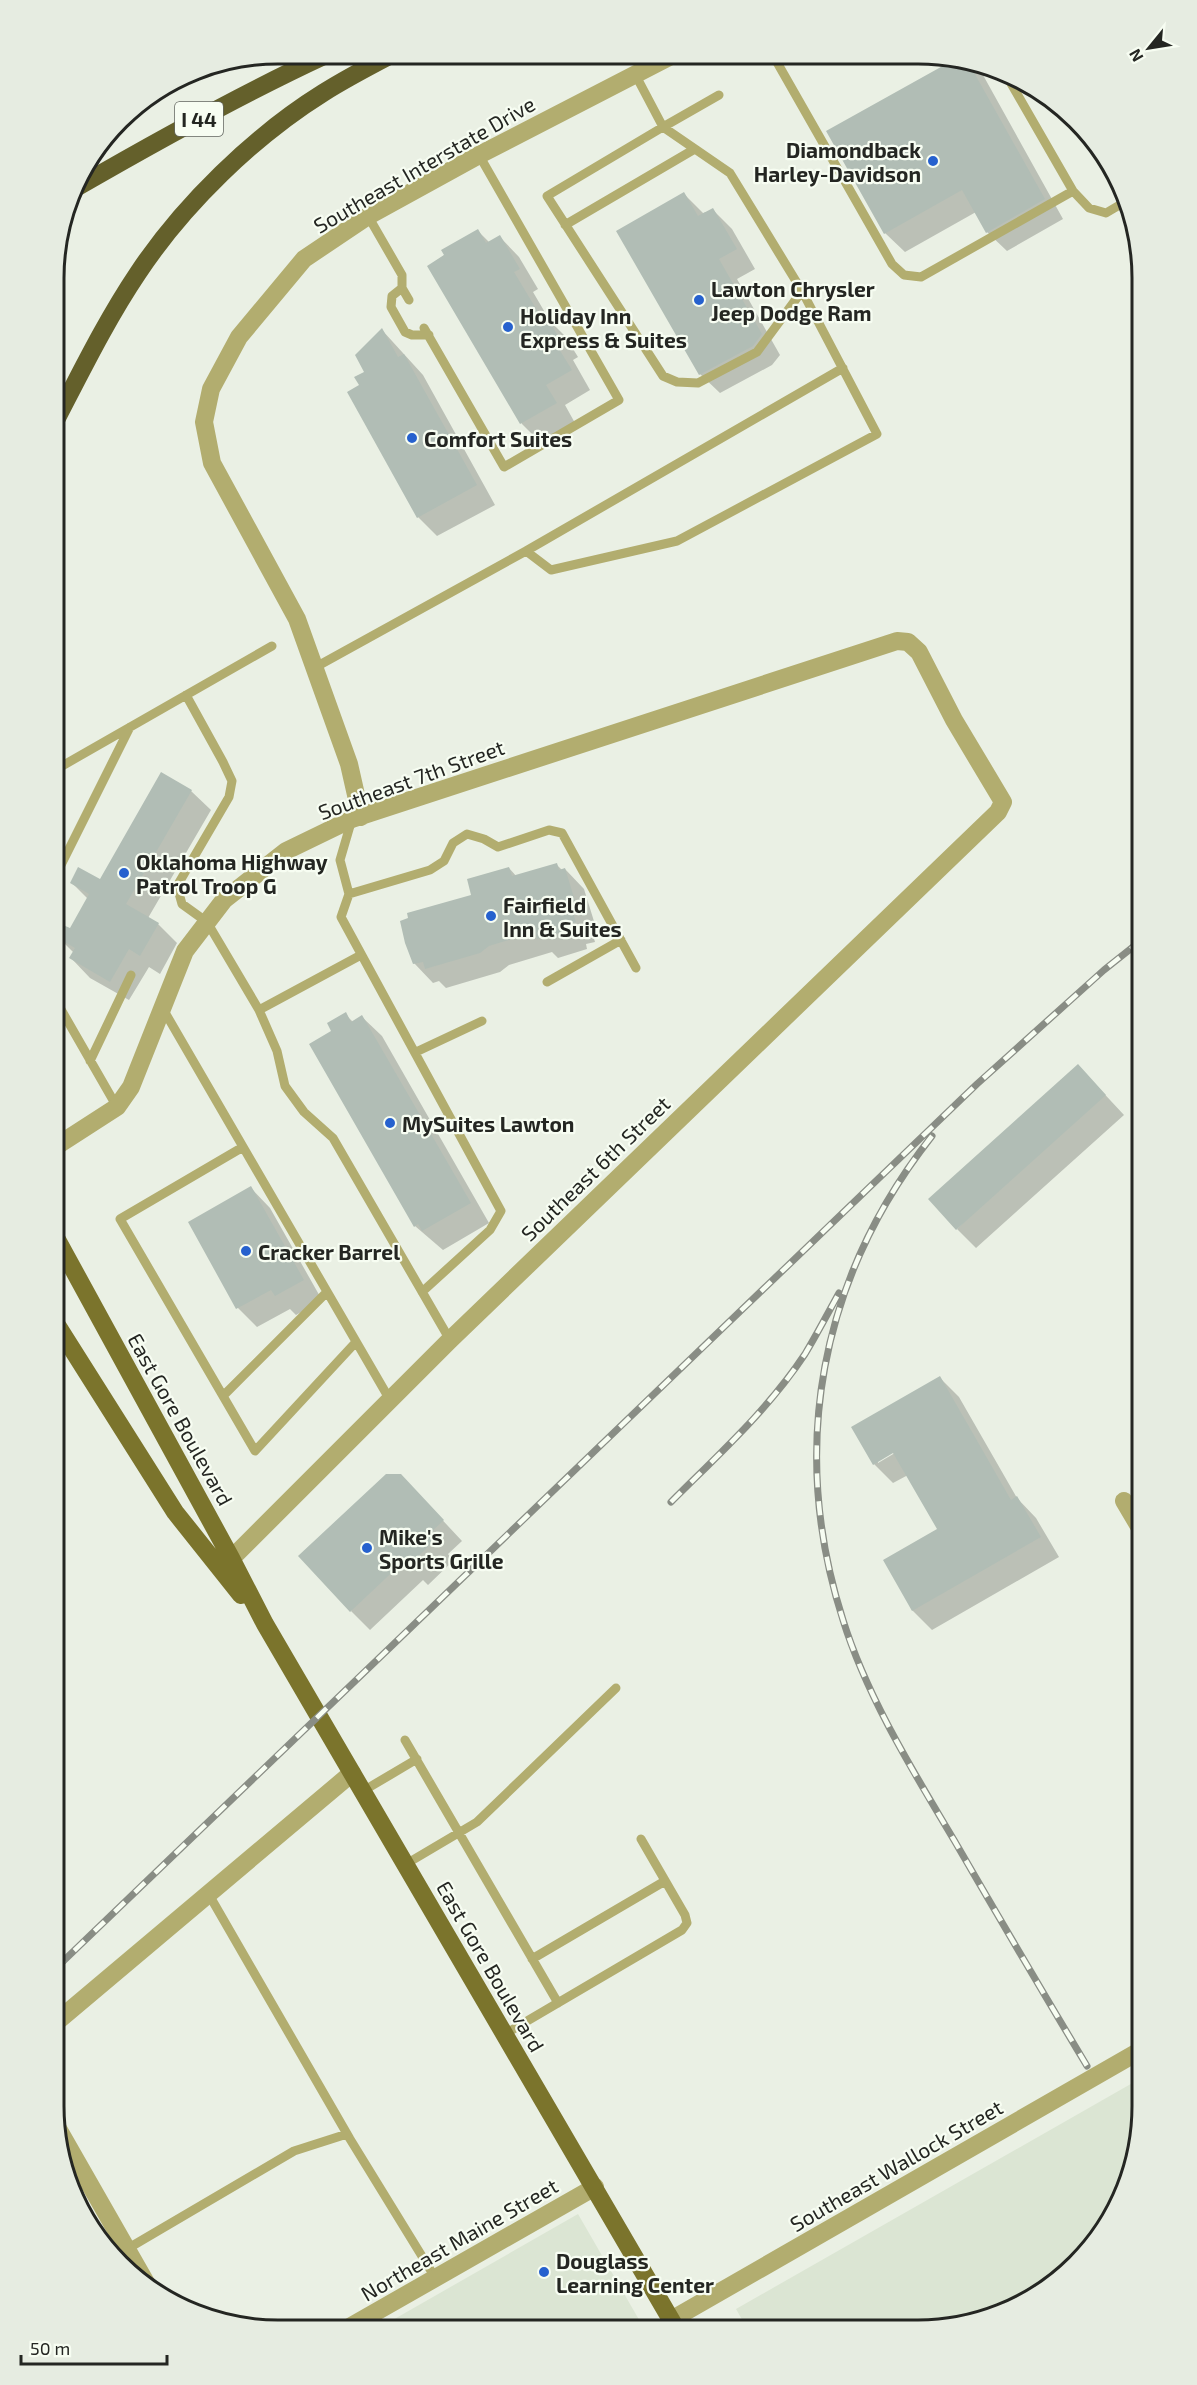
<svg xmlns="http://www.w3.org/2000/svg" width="1197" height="2385" font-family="'Exo 2',sans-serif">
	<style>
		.built { fill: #dbe5d3 }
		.shadow { fill: #0003; fill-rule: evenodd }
		.building { fill: #b1bdb5 }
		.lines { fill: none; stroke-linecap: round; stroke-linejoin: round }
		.lane { stroke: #b2ad6f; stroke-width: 9 }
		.street { stroke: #b2ad6f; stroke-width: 18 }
		.primary { stroke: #7b742c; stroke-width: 18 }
		.highway { stroke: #64602b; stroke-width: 18 }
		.rail-casing { stroke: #898d85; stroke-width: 7 }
		.rail { stroke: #f7fdf2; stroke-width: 4.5; stroke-dasharray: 14; stroke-linecap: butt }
		.poi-dot { fill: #2661ce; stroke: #f7fdf2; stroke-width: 2 }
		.labels { text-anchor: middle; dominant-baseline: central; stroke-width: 4.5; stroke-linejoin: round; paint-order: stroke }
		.shield { fill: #f7fdf2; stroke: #636660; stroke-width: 1.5 }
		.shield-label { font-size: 20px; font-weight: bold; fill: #242622 }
		.poi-label { font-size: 21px; font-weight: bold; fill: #242622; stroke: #f7fdf2; text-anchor: start }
		.street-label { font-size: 21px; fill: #242622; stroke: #f7fdf2 }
		.rim { fill: none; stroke: #242622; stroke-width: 3 }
	</style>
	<rect width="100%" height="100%" fill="#eaf0e4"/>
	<path class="built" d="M 1143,2077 L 1142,2122 L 1126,2192 L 1096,2244 L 1044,2293 L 991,2319 L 919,2331 L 748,2330 L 736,2309 Z
		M 578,2214 L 645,2330 L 377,2329 Z"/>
	<path class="shadow" d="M 960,58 L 967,60 L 983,75 L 1063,219 L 1007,251 L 987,232 L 976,212 L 905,252 L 885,233 L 829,132 Z
		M 684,194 L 703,213 L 713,210 L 732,229 L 755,269 L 737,279 L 780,355 L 772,365 L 720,393 L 700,374 Z
		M 478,231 L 490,243 L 500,237 L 519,257 L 538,289 L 533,292 L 550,321 L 565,336 L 578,357 L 573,360 L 590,390 L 565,405 L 575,423 L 541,443 L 522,424 L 429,266 Z
		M 382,330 L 423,375 L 495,505 L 437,536 L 418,517 L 361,386 Z
		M 191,791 L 211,810 L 148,918 L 158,924 L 177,943 L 160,974 L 149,967 L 129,1000 L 90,978 L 71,958 L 74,953 L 58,937 L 70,930 L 88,899 L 71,882 L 100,881 Z
		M 557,865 L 562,870 L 565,869 L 584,889 L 597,931 L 592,932 L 595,942 L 586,944 L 587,949 L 558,958 L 552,952 L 509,965 L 500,972 L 446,988 L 439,981 L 433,983 L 414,963 L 473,896 L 509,868 L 517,877 Z
		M 345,1014 L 353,1022 L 362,1017 L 382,1036 L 489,1223 L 443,1250 L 415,1226 L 333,1032 Z
		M 1097,1086 L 1124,1115 L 976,1248 L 957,1229 Z
		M 251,1188 L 270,1208 L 322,1300 L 296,1315 L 290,1309 L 257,1327 L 238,1308 Z
		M 940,1378 L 959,1397 L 1017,1498 L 1036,1518 L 1059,1557 L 932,1630 L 913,1611 L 885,1561 L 939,1530 L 908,1475 L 893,1483 L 874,1464 ZM 899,1448 L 900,1450 L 878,1463 L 878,1460 Z
		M 420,1496 L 462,1541 L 448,1554 L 453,1561 L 428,1585 L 423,1580 L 370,1630 L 351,1611 Z"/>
	<path class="building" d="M 957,58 L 967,60 L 1045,199 L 986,233 L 962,190 L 884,234 L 826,131 Z
		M 684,192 L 698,216 L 713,208 L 737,249 L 719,259 L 762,334 L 753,346 L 699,375 L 616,231 Z
		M 478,229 L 486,243 L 500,235 L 520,269 L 514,272 L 541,317 L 546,315 L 559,338 L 554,341 L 572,370 L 546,385 L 557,403 L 520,424 L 427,266 L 444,255 L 441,250 Z
		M 382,328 L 398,357 L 404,354 L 477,485 L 417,518 L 347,392 L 359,385 L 354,377 L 364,372 L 355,355 Z
		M 161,772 L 192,790 L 126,904 L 159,923 L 140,956 L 129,949 L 110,982 L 69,958 L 75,948 L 56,937 L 63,925 L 70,928 L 89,894 L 70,883 L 78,867 L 100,879 Z
		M 557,863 L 559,870 L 565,868 L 578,911 L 573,913 L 576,922 L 567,925 L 569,930 L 537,939 L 535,932 L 489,946 L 480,953 L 425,969 L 423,962 L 413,964 L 405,943 L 400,921 L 408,918 L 407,913 L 471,895 L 467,879 L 509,867 L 512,876 Z
		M 346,1012 L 351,1022 L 362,1015 L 471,1203 L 422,1231 L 418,1224 L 414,1227 L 309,1044 L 331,1031 L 327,1023 Z
		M 1078,1064 L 1106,1095 L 956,1230 L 928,1199 Z
		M 251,1186 L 304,1280 L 275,1296 L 271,1290 L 236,1309 L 188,1222 Z
		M 940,1376 L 1011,1500 L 1017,1496 L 1041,1537 L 912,1611 L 883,1560 L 937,1529 L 893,1453 L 873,1465 L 851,1427 Z
		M 386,1474 L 401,1474 L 444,1520 L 429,1534 L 435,1540 L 407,1567 L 403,1562 L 350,1612 L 298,1556 Z"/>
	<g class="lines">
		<path class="lane" d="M 774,57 L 892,264 L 904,275 L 921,277 L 1073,191 L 1089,208 L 1106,213 L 1128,200
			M 1005,73 L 1073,191
			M 635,74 L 663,127 L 719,95
			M 663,127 L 730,173 L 802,291 L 757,352 L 698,383 L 677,382 L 663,376 L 547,196 Z
			M 368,216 L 402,275 L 402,288 L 409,300
			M 565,225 L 693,150
			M 402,288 L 392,296 L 391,307 L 405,332 L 412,335 L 429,335
			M 424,328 L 504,467 L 619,400 L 479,155
			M 526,551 L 843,368
			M 314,668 L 526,551 L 551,570 L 677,541 L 877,434 L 802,291
			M 186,695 L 223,762 L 232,781 L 229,797 L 177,886 L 182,904 L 207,922 L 259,1010 L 277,1051 L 285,1086 L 304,1112 L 333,1138 L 450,1340
			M 55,770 L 272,646
			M 352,819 L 340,860 L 349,894 L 341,917 L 501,1211 L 490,1230 L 422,1292
			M 55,877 L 130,727
			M 349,894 L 430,870 L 444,861 L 453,843 L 467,834 L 484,839 L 498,847 L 549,830 L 562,833 L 636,968
			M 547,982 L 621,940
			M 55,999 L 117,1107
			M 163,1009 L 390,1400
			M 259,1010 L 361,955
			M 416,1052 L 482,1021
			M 90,1061 L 131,975
			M 243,1147 L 120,1219 L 255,1451 L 356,1342
			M 223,1396 L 327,1292
			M 405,1740 L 558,2003
			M 363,1791 L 417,1759
			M 406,1864 L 477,1822 L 616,1688
			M 208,1893 L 350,2139 L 436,2279
			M 532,1959 L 665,1881
			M 505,2034 L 682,1930 L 687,1923 L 685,1915 L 641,1839
			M 127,2249 L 294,2151 L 347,2134"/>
		<path class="street" d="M 361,817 L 349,764 L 297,619 L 212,463 L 204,422 L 211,389 L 239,337 L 304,259 L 368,216 L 479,155 L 671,56
			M 55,1147 L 117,1107 L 131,1087 L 185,951 L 224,900 L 286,851 L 352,819 L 897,641 L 908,642 L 919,652 L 954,720 L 1003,802 L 998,812 L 450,1340 L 222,1568
			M 1124,1501 L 1143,1533
			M 54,2024 L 352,1773
			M 57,2127 L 149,2288
			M 671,2320 L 1143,2049
			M 346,2329 L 595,2187"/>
		<path class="primary" d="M 55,1236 L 231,1558 L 265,1624 L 677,2330
			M 55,1322 L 175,1512 L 241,1595"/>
		<path class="highway" d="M 74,189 C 157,141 241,94 328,54
			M 56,420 C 82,370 107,319 138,273 C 183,205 254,136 323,93 C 345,79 368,67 391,55"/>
		<defs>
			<path id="rail" d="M 932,1136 C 820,1278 788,1448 843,1620 C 867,1697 913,1771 954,1840 C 998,1916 1042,1991 1087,2066
				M 671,1502 C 718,1455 768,1410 805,1354 C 817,1334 828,1313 839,1293
				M 54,1970 L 977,1084 L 1104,970 L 1143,939"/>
		</defs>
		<use href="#rail" class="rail-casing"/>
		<use href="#rail" class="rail"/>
	</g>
	<g class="poi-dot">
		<circle cx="933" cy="161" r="6"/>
		<circle cx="699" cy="300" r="6"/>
		<circle cx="508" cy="327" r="6"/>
		<circle cx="412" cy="438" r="6"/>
		<circle cx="124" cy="873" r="6"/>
		<circle cx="491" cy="916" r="6"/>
		<circle cx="390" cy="1123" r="6"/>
		<circle cx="246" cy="1251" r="6"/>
		<circle cx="367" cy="1548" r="6"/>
		<circle cx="544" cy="2272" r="6"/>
	</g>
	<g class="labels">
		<rect class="shield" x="175" y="102" width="48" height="34" rx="4.5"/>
		<g class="shield-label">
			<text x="199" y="119">I 44</text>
		</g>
		<g class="poi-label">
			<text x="921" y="149" text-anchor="end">Diamondback<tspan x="921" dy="24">Harley-Davidson</tspan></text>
			<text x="711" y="288">Lawton Chrysler<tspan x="711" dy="24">Jeep Dodge Ram</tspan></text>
			<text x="520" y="315">Holiday Inn<tspan x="520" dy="24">Express &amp; Suites</tspan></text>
			<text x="424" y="438">Comfort Suites</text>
			<text x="136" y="861">Oklahoma Highway<tspan x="136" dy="24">Patrol Troop G</tspan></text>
			<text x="503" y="904">Fairfield<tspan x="503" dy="24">Inn &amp; Suites</tspan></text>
			<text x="402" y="1123">MySuites Lawton</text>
			<text x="258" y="1251">Cracker Barrel</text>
			<text x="379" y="1536">Mike's<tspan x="379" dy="24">Sports Grille</tspan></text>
			<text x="556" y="2260">Douglass<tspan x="556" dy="24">Learning Center</tspan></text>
		</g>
		<g class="street-label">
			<text transform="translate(424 164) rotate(-30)">Southeast Interstate Drive</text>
			<text transform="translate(411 779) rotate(-20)">Southeast 7th Street</text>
			<text transform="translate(595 1168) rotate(-44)">Southeast 6th Street</text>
			<text transform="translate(181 1419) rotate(61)">East Gore Boulevard</text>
			<text transform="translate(491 1966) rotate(60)">East Gore Boulevard</text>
			<text transform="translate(896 2165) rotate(-30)">Southeast Wallock Street</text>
			<text transform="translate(459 2239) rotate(-30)">Northeast Maine Street</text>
		</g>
	</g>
	<path d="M0 0H1197V2385H0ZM278 64H918A214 214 0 0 1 1132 278V2106A214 214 0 0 1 918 2320H278A214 214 0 0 1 64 2106V278A214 214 0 0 1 278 64Z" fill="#e6ece1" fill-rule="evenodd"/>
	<path class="rim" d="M278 64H918A214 214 0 0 1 1132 278V2106A214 214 0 0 1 918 2320H278A214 214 0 0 1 64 2106V278A214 214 0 0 1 278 64Z"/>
	<g transform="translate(1149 48) rotate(240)" stroke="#f7fdf2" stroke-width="4.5" paint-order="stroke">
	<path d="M0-4.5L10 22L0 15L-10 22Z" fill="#242622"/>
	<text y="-9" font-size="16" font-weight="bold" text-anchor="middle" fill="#242622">N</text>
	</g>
	<path d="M21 2355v9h146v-9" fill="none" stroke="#242622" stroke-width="3"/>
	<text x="30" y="2355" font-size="18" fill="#242622" stroke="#f7fdf2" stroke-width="4.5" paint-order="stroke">50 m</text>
</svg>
